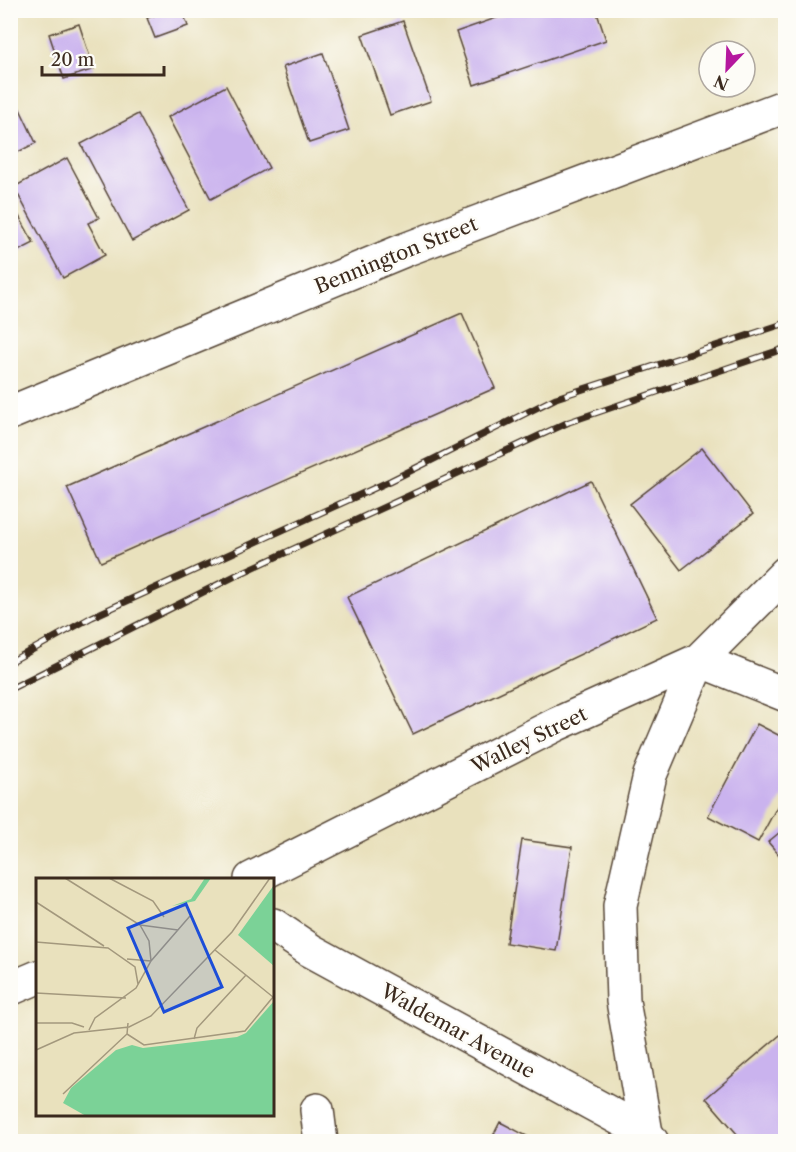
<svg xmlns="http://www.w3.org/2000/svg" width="796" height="1152" font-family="'Libre Caslon Text',serif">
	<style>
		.building { fill: #cab3ee }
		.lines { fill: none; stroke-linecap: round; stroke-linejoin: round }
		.minor-casing { stroke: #554536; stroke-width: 36 }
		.tertiary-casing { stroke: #554536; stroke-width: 36 }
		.secondary-casing { stroke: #554536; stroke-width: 36 }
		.minor { stroke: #fff; stroke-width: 33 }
		.tertiary { stroke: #fff; stroke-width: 33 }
		.secondary { stroke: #fff; stroke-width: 33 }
		.rail-casing { stroke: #3b2a1e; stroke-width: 7 }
		.rail { stroke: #fdfcf7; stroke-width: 4.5; stroke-dasharray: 14; stroke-linecap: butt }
		.labels { text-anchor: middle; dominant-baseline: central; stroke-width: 5; stroke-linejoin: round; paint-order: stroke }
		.street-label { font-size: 20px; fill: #3b2a1e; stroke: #fdfcf7 }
		.inset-road { fill: none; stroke: #a3987d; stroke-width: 1.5 }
		.view { fill: #1d4ed8; fill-opacity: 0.15; stroke: #1d4ed8; stroke-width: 3 }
		.inset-edge { fill: none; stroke: #3b2a1e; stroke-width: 3 }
	</style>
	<rect width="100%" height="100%" fill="#fdfcf7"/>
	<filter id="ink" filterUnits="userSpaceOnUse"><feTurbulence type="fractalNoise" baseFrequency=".0167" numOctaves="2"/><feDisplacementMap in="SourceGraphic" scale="12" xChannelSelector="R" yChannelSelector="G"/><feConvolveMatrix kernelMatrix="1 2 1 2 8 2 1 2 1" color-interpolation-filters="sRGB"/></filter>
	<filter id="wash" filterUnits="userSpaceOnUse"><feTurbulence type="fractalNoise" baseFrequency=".008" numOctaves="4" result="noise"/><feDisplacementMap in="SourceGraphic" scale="24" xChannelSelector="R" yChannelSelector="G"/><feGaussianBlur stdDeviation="1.35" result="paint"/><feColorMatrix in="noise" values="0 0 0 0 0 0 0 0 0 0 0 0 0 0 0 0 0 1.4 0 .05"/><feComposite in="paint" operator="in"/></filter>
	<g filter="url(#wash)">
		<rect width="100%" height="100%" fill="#e9e1bd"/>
		<g id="blocks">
			<path class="building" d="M 169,10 L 182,10 L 188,26 L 155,38 L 147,18 Z
				M 519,10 L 596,10 L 606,40 L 474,85 L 456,32 Z
				M 403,21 L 431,101 L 390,115 L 362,35 Z
				M 79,24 L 94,69 L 64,79 L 49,34 Z
				M 323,53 L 349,130 L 309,143 L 283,67 Z
				M 226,86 L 269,168 L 211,199 L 168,117 Z
				M 19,107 L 36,143 L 10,156 L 10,111 Z
				M 138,114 L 189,210 L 132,241 L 81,144 Z
				M 67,158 L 99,218 L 88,223 L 105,255 L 63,278 L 14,187 Z
				M 10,200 L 34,243 L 10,255 Z
				M 462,313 L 495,388 L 101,562 L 67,487 Z
				M 702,448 L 753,514 L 681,570 L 630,504 Z
				M 591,481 L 657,618 L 413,734 L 347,597 Z
				M 757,724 L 786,739 L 786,790 L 758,842 L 708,816 Z
				M 786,827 L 786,863 L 768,842 Z
				M 522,840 L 572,847 L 556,951 L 506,943 Z
				M 786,1030 L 786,1142 L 744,1142 L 706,1098 Z
				M 500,1122 L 538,1142 L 490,1142 Z"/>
		</g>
	</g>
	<g filter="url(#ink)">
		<use href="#blocks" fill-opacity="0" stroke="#554536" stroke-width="1.5"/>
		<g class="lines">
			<defs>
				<path id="minor" d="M 699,660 L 786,695
					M 317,1110 L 321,1142"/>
				<path id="tertiary" d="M 251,879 L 557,724 L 699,660 L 786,573
					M 273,925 L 310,950 L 646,1133
					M 12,988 L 38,977
					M 652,1142 L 646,1133 L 623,1001 L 620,906 L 650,775 L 699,660"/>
				<path id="secondary" d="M 10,413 L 407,249 L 786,106"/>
			</defs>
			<use href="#minor" class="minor-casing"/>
			<use href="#tertiary" class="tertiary-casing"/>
			<use href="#secondary" class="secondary-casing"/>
			<use href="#minor" class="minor"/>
			<use href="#tertiary" class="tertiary"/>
			<use href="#secondary" class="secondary"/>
			<defs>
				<path id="rail" d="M 10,662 L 92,617 L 390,481 L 556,398 L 786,323
					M 10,689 L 237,575 L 569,422 L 786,348"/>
			</defs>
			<use href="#rail" class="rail-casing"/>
			<use href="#rail" class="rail"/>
		</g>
	</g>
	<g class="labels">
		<g class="street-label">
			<text transform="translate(396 255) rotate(-22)">Bennington Street</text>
			<text transform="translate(529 740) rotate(-26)">Walley Street</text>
			<text transform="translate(458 1031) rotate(29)">Waldemar Avenue</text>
		</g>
	</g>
	<g transform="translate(36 878)">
		<rect width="238" height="238" fill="#e9e1bd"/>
		<path d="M 169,0 L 175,0 L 159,23 L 136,28 L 155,21 ZM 238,7 L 238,88 L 202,57 ZM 238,123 L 238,238 L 50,238 L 27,225 L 35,210 L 80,172 L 96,167 L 107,170 L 201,159 L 210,155 Z" fill="#7bd297"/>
		<path class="inset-road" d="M 29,0 L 104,47 L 113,63 L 115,83M 73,0 L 117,23 L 128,39M 0,24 L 68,68M 104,47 L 142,52M 0,64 L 72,70 L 99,89 L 102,106M 91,81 L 115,83M 0,115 L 90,120M 0,145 L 36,145 L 48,149M 53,152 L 59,140 L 100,110 L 115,83 L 154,38M 91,156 L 108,167 L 209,153 L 237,119 L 179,72M 158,161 L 161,150 L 210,97M 0,172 L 38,155 L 93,149 L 115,138 L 196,54 L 234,0M 27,216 L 91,156 L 92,145"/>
		<path class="view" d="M 150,26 L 186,109 L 128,134 L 92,50 Z"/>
		<rect width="238" height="238" class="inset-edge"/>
	</g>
	<rect width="796" height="1152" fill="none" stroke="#fdfcf7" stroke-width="36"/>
	<g transform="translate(727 69) rotate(203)"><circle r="28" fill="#fdfcf7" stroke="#afa8a0" stroke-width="1.5"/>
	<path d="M0-4.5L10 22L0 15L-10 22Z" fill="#b5179e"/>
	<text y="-9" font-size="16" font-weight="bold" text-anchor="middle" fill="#3b2a1e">N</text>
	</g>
	<path d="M42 66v9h122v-9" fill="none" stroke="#3b2a1e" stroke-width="3"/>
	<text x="51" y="66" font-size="18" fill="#3b2a1e" stroke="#fdfcf7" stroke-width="4.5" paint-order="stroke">20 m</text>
</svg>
